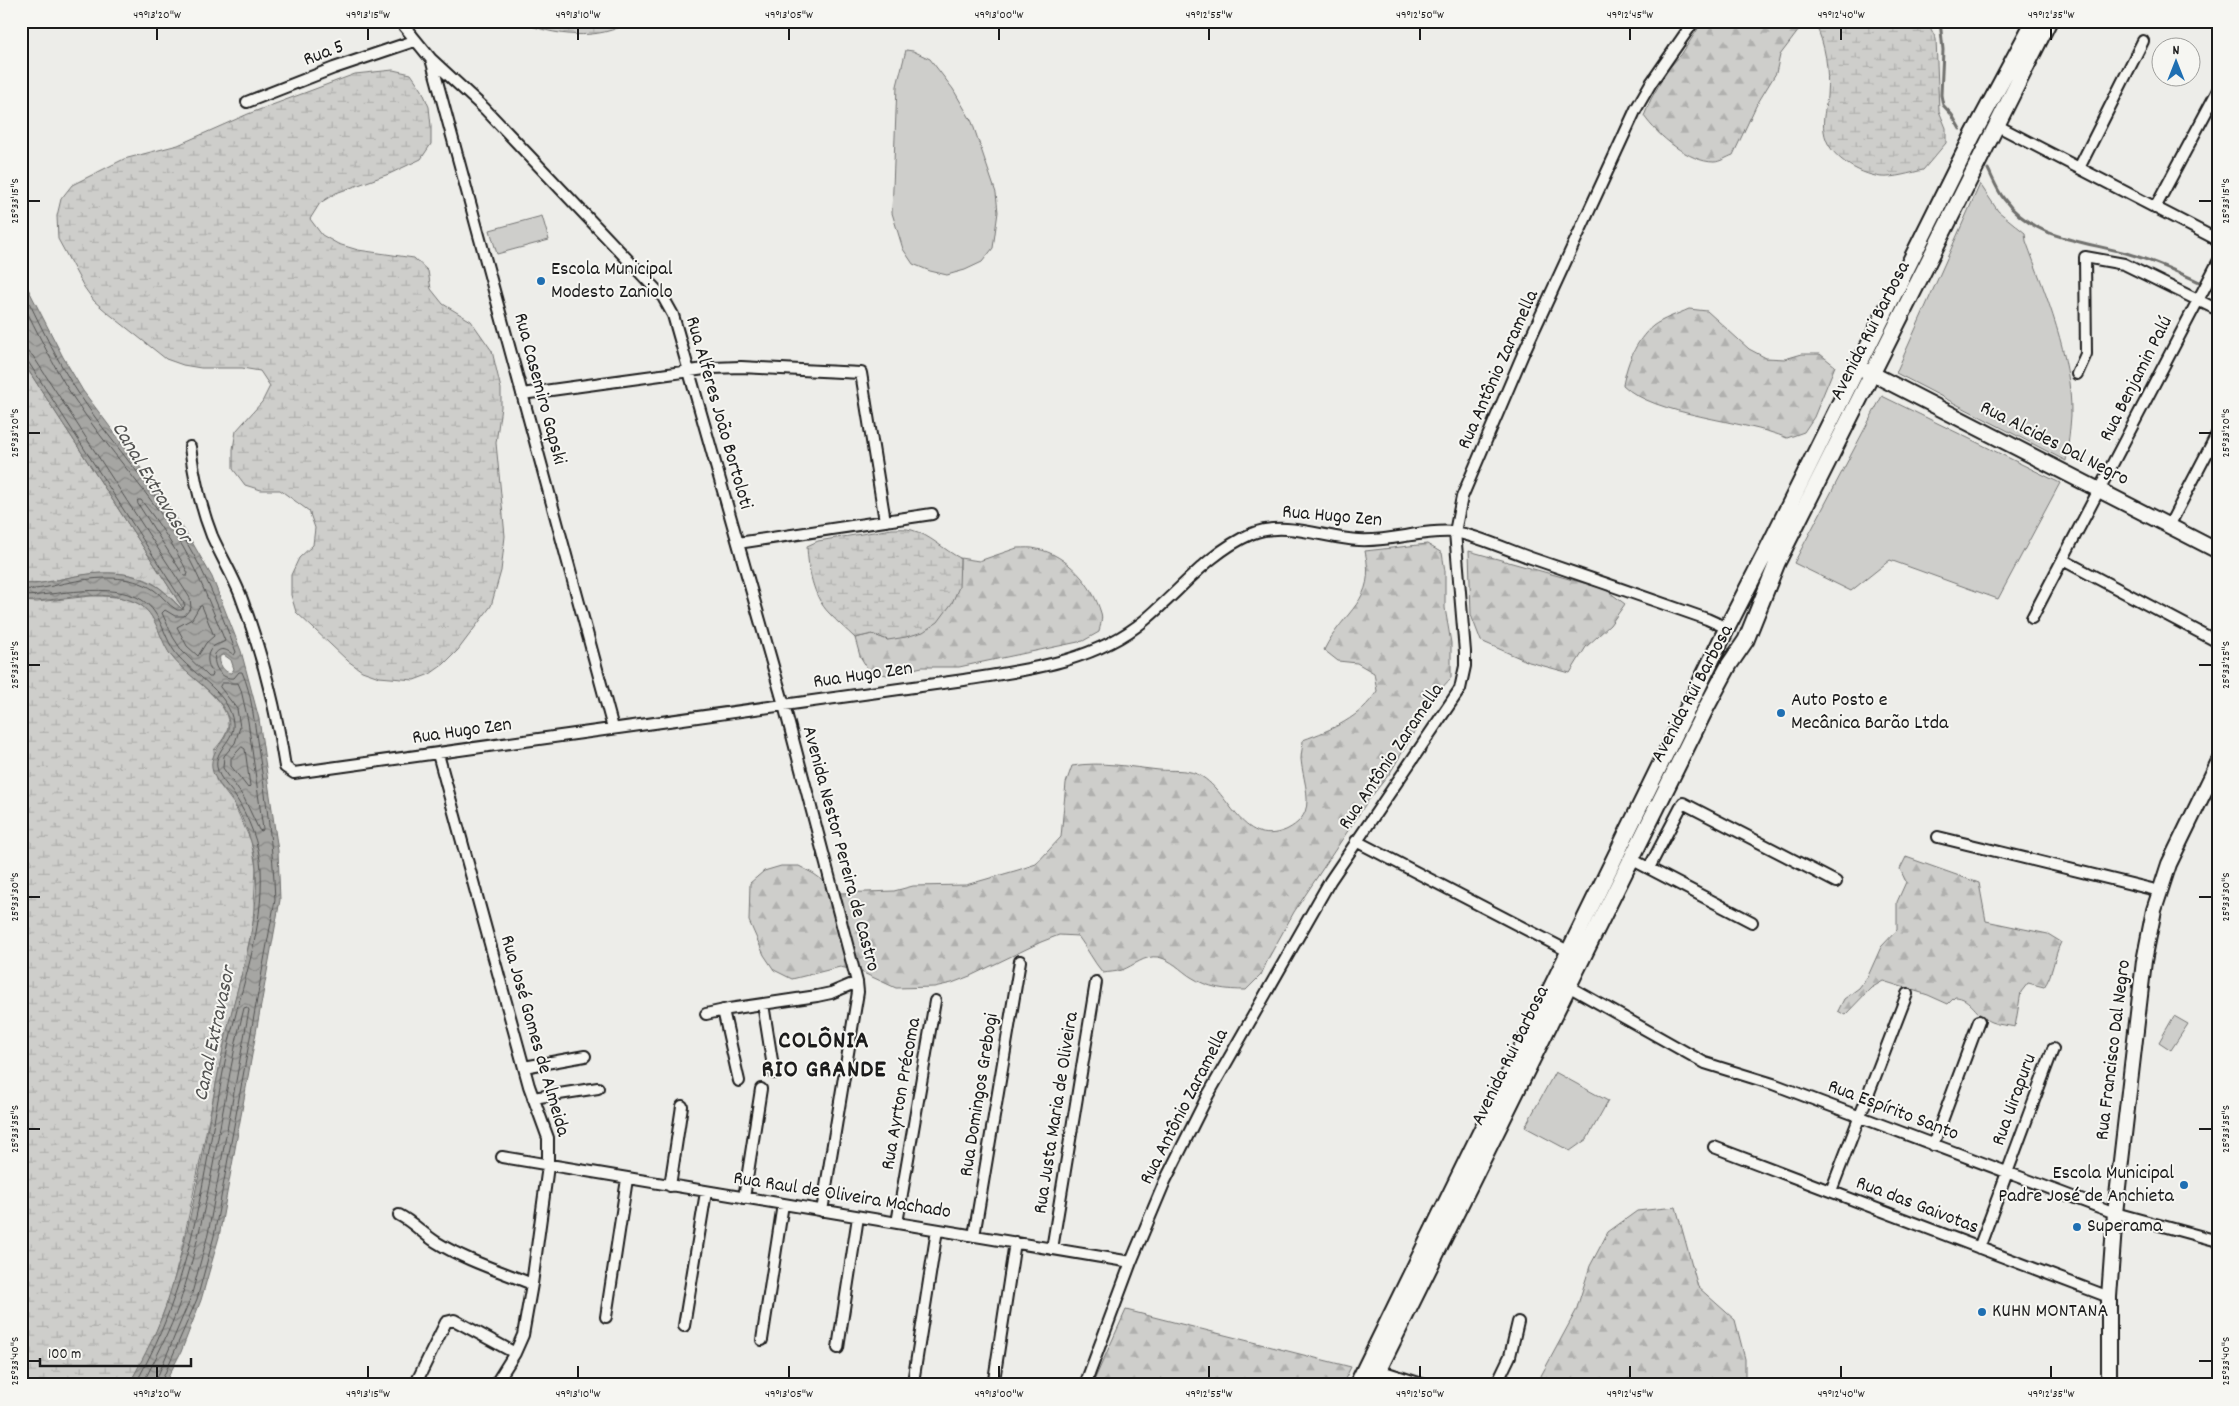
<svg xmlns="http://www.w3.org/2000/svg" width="2239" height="1406" font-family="Dekko,sans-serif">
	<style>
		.grass { fill: #cececb; stroke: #757574 }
		.forest { fill: url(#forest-firs); stroke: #757574 }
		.wetland { fill: url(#wetland-marsh); stroke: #757574 }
		.water { fill: url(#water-waves); stroke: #6f6f6d; fill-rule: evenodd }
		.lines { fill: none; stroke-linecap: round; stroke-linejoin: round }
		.shore { stroke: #535352; stroke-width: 1 }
		.stream { stroke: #6f6f6d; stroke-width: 3 }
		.street-casing { stroke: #1c1c1c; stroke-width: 14 }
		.secondary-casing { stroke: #1c1c1c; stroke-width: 18 }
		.primary-casing { stroke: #1c1c1c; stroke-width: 19 }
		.street { stroke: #f6f6f2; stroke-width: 10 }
		.secondary { stroke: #f6f6f2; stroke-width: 14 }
		.primary { stroke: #f6f6f2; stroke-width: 15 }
		.ticks { fill: none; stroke: #1c1c1c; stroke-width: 2 }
		.poi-dot { fill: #1f6fb2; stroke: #f6f6f2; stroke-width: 2 }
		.labels { text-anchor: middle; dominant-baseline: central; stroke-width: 4; stroke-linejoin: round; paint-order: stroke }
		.street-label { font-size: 20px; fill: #1c1c1c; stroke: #f6f6f2 }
		.poi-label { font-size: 20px; fill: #1c1c1c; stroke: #f6f6f2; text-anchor: start }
		.water-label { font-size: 21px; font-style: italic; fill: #535352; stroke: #f6f6f2 }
		.district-label { font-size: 25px; font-weight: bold; letter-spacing: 1px; fill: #1c1c1c; stroke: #f6f6f2 }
		.neatline { fill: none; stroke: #1c1c1c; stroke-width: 2 }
		.ticks-label { font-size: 12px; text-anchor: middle; fill: #1c1c1c }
	</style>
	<defs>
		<pattern id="forest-firs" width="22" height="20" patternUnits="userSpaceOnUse" patternTransform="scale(1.25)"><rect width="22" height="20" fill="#cececb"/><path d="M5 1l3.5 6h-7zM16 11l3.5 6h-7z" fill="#b0b0ae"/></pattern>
		<pattern id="wetland-marsh" width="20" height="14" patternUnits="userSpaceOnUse" patternTransform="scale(1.25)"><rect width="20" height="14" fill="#cececb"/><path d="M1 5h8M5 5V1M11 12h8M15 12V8" fill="none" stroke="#b0b0ae"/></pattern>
		<pattern id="water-waves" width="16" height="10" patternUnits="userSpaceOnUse" patternTransform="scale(1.25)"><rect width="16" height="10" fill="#a6a6a3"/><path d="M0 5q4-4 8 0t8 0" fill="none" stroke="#868684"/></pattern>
	</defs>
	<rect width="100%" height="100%" fill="#edede9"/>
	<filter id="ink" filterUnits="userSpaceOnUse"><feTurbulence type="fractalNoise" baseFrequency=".02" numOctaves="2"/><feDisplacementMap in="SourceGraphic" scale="10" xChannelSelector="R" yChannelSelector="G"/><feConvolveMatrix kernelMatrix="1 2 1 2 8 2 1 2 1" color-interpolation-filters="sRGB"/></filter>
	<g filter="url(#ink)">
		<path class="grass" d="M 906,50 L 913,51 L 930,59 L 953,89 L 972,122 L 996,193 L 998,212 L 993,248 L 982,262 L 965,270 L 947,275 L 930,271 L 913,264 L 903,249 L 892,213 L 897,86 Z
			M 1980,184 L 1998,211 L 2025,233 L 2026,241 C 2046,296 2072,356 2071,415 C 2070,431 2068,446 2066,461 L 1896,373 Z
			M 542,216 L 549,240 L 497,254 L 490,230 Z
			M 1882,396 L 2060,483 L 1998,599 L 1890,560 L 1851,591 L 1794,563 Z
			M 1723,646 L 1730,649 L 1616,872 Z
			M 2174,1016 L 2188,1024 L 2171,1050 L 2159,1042 Z
			M 1555,1072 L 1608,1101 L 1587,1139 L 1570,1151 L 1525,1127 Z"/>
		<path class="forest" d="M 1703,21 L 1814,21 L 1816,25 L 1802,26 L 1780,55 L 1776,73 L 1756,106 L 1733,155 C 1727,157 1720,162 1714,162 C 1689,162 1658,136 1644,116 L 1651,99 L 1668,69 L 1681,55 Z
			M 1689,309 L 1707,311 L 1749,349 L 1766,358 L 1785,359 L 1802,354 L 1820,354 L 1835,366 L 1814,417 L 1804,432 L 1787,438 C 1745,420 1654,416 1623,385 C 1627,364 1635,341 1653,326 C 1662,319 1678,314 1689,309 Z
			M 1427,544 L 1442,553 L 1445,571 L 1445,608 L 1451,643 L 1451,678 L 1438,692 L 1390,773 L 1367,802 L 1294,912 L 1268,959 L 1261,975 L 1246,990 C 1226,990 1208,988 1191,977 C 1180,970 1172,960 1158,957 C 1145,955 1133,966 1122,970 C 1116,972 1109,972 1103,973 C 1093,961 1087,948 1078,936 L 1059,935 L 1041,942 L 970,976 L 952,983 L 934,987 L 896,988 L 859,971 L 840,967 L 792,979 L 774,970 L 764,955 L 749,921 L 750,883 L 764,871 L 781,866 L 799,866 L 814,874 L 840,893 L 894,891 L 913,886 L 966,885 L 1018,870 L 1036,864 L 1061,837 L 1066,783 L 1072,766 C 1101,761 1130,767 1159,770 C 1171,771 1185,769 1197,774 C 1230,789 1240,849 1286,830 C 1294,826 1301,821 1305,812 C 1311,797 1302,775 1301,759 C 1301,753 1303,746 1303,740 C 1333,729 1360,718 1377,691 L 1374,673 L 1357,663 L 1338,661 L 1324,650 C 1344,609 1377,602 1365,551 Z
			M 1017,548 C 1024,548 1031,547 1037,549 C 1066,554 1093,585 1101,613 C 1103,618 1100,626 1099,632 L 1083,641 L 959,667 L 922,667 L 887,675 L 869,671 L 860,656 L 855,638 L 872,634 L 888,640 L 960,569 L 960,558 L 979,561 Z
			M 1469,551 L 1605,589 L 1625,604 L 1610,625 L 1586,647 L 1570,673 L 1529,662 L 1481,641 L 1471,615 Z
			M 1906,857 L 1979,883 L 1986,921 L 2048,934 L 2061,942 C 2054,956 2053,975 2044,987 L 2028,983 L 2021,992 L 2015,1027 C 2007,1025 1998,1025 1991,1022 C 1976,1016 1971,997 1955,997 L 1948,1004 L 1928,995 L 1883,981 L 1871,988 L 1845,1015 L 1838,1011 L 1844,999 L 1859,988 L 1868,976 L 1881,947 L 1897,930 L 1897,902 L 1906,882 L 1900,869 Z
			M 1676,1207 L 1698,1287 L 1735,1320 L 1745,1359 L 1745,1385 L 1536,1385 L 1576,1311 L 1590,1266 L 1608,1232 L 1637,1211 Z
			M 1126,1310 L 1351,1367 L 1342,1385 L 1092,1385 Z"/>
		<path class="wetland" d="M 518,21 L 632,21 C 597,42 554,36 518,21 Z
			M 1814,21 L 1927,21 L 1936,39 L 1939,111 L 1946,128 L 1946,143 L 1923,170 C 1910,173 1894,178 1881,177 C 1858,174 1827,156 1824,131 C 1822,119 1826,108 1827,96 C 1829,70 1826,45 1814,21 Z
			M 393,70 L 411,74 L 422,90 L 429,107 L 431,126 L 431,144 L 421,159 L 389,174 L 336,193 L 320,203 L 310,219 L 322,235 L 338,244 L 358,250 L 414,258 L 428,271 L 431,289 L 443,304 L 471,321 L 492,351 L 501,389 L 501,407 L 496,443 L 505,536 L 501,571 L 491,606 L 458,650 L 444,664 L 430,674 L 414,680 L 379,677 L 362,671 L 348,661 L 296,612 L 291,595 L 291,575 L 299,558 L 313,545 L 315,528 L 309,511 L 280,490 L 261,490 L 245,485 L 233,469 L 233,449 L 236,431 L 262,402 L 270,386 L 260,371 L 242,368 L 201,368 L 183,365 L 166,359 L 108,313 L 94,301 L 84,287 L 58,239 L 57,216 L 61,199 L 72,185 L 124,159 L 178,145 L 248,114 L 355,74 Z
			M 21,359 L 186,613 C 176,604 168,593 157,586 C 133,569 98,572 71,577 C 54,580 38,586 21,583 Z
			M 892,529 C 898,529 906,528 912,530 C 930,535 944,550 960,558 L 959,587 L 952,603 L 938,622 L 923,632 L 906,637 L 888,640 L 872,634 L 855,638 C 847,630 837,622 829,613 C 813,597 808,568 807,546 L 818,541 Z
			M 91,596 C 106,596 125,596 139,604 C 159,616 160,642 173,658 C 187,675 221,696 227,717 C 231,731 223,740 214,750 L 216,780 L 234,804 L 251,841 L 256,867 L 253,923 L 246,957 L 227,1031 L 181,1253 L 169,1298 L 151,1345 L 129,1385 L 21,1385 L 21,601 L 37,602 Z"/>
		<path class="water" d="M 21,275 L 63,357 L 83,391 L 164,499 L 192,542 L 212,577 L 241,651 L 259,719 L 278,851 L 280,900 L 219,1237 L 201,1300 L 181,1352 L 164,1385 L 129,1385 C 144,1356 160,1327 169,1296 C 196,1211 207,1122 226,1035 C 238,980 260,926 256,868 C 254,844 245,821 232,800 C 225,789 214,781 212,768 C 209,747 236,736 227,715 C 217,691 189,678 173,658 C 159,642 158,613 137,603 C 101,586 59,603 21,601 L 21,583 C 38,586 55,580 71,577 C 100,571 129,570 155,585 C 166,591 174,604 184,610 L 21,359 ZM 224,655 L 231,660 L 234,669 L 231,673 C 224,673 218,663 220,656 Z"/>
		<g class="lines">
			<path class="shore" d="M 21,286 C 39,322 56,360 79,394 C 113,446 157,491 188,545 C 208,578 222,616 236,652 L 234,655 C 227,650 221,646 215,654 C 212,665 221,680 234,678 L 239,672 L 242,672 C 252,694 254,722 258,747 C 266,797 273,848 275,900 L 214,1236 L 197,1299 L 160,1385
				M 21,300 C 38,333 53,366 73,397 C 107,449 151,494 183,547 C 200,577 212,609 225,641 C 221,644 218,643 214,646 C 204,654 208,666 213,674 L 212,677 L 209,677 L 182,651 L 173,637 L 162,613 L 165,610 L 175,616 L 184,616 L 191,608 L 190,598 L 33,356 L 28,352 L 21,351
				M 21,357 L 27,360 L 185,605 L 182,610 L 177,610 C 168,605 162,595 154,590 C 130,574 97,577 71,582 C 54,585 38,591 21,589
				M 138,500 L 141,500 C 159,523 175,548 188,573 L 187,576 L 184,576 L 138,504 Z
				M 21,596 C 56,596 111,581 142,600 C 163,613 163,640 179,657 C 197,677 230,694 233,723 C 235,741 214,749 217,767 C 219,779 229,786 235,796 C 249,818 259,843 261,869 C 264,929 242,984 229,1042 C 211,1127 202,1217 173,1300 C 163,1330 150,1357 135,1385
				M 202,606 L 214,636 L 206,643 L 198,656 L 187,646 L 177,627 L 192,619 L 199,607 Z
				M 222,683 L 238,683 L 241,690 L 248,721 L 263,829 L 262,831 L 259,830 L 244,798 L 223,768 L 224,756 L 235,743 L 240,727 L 237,709 L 220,687 Z
				M 242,747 L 245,749 L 250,786 L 248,788 L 231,766 L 231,759 Z
				M 142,1385 C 156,1358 170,1331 180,1302 C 208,1215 219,1122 238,1033 L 244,1008 L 247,1007 L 249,1010 L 208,1234 L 191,1297 L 154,1385"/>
			<path class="stream" d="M 1940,21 L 1943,50 L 1941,95 L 1943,105 L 1952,115 L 1960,129
				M 1988,169 C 1993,179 1997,190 2004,199 C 2033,239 2082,241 2126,253 C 2157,262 2188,276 2218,291"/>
			<defs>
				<path id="street" d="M 400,21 L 431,59 L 485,109 L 663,297 L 673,315 L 784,705 L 857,982 L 858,992 L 822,1211
					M 431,59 L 613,728
					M 247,102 L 334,68 L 414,41
					M 1996,125 L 2218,240
					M 2079,168 L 2143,41
					M 2155,208 L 2218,90
					M 2077,374 L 2086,354 L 2085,257 L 2124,264 L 2218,310
					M 522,394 L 712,368 L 741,367 L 861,373 L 885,521
					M 190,447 C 194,477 201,508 212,536 C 221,556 232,574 240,594 C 262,653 276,706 285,767 L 294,773 L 964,680 C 1026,670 1095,662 1145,620 C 1181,590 1208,553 1251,534 C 1285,520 1324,538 1359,540 C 1391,542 1424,529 1455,532 C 1475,535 1511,551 1531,558 C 1590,578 1648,598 1707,619 L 1727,628
					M 2169,526 L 2218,432
					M 738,543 L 932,514
					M 2063,560 L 2218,642
					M 2032,618 L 2218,262
					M 438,754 L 529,1086 L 548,1138 L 548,1166 L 532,1284 L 523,1335 L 515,1353 L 495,1385
					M 1938,837 L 2160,891
					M 1356,841 L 1568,951
					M 1631,859 L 1752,922
					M 1649,868 L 1683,803 L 1836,882
					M 1568,986 L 1705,1063 L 1773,1084 L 2115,1213 L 2218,1241
					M 763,1004 L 774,1073
					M 723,1010 L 739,1081
					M 706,1014 L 729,1009 L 817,996 L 831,993 L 857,982
					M 524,1067 L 585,1056
					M 533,1098 L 598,1088
					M 1933,1145 L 1979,1021
					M 1714,1147 L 2109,1297
					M 502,1157 L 1131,1262
					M 670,1186 L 682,1106
					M 1831,1191 L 1907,994
					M 744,1198 L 761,1089
					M 399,1215 C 413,1222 423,1234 436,1242 C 465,1260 500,1271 532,1284
					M 897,1223 L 935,1001
					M 974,1236 L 1020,961
					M 1979,1248 L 2053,1049
					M 1052,1249 L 1096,982
					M 606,1317 L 627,1179
					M 684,1326 L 706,1192
					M 762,1340 L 783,1204
					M 838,1348 L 858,1217
					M 1378,1370 L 1425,1385
					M 914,1376 L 937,1230
					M 994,1380 L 1015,1242
					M 415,1385 L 446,1322 L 454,1320 L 515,1353
					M 1085,1385 L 1131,1262 L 1165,1181 L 1208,1095 L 1330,881 L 1460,689 L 1465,666 L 1465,652 L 1455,532 L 1462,497 L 1523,354 L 1636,109 L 1651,83 L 1694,21
					M 1496,1385 L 1510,1356 L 1518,1322"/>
				<path id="secondary" d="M 1863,369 L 2218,551
					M 2109,1385 L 2109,1297 L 2115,1213 L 2144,961 L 2154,910 L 2169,864 L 2218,763"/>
				<path id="primary" d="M 1357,1385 L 1727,628 L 1765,554 L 1973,135 L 2034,21
					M 1371,1385 L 1706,708 L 1729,665 L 1746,640 L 1777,563 L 2049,21"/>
			</defs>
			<use href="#street" class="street-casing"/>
			<use href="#secondary" class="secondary-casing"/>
			<use href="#primary" class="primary-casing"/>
			<use href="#street" class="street"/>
			<use href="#secondary" class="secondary"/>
			<use href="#primary" class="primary"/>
		</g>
	</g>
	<path class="ticks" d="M 157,28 L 157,40M 368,28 L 368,40M 578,28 L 578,40M 789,28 L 789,40M 999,28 L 999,40M 1209,28 L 1209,40M 1420,28 L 1420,40M 1630,28 L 1630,40M 1841,28 L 1841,40M 2051,28 L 2051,40M 28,201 L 40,201M 2199,201 L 2212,201M 28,433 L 40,433M 2199,433 L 2212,433M 28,665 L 40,665M 2199,665 L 2212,665M 28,897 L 40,897M 2199,897 L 2212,897M 28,1129 L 40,1129M 2199,1129 L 2212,1129M 28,1361 L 40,1361M 2199,1361 L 2212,1361M 157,1366 L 157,1378M 368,1366 L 368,1378M 578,1366 L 578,1378M 789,1366 L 789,1378M 999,1366 L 999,1378M 1209,1366 L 1209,1378M 1420,1366 L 1420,1378M 1630,1366 L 1630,1378M 1841,1366 L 1841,1378M 2051,1366 L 2051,1378"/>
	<g class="poi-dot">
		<circle cx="541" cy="281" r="5"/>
		<circle cx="1781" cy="713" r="5"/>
		<circle cx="2184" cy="1185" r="5"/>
		<circle cx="2077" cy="1227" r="5"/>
		<circle cx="1982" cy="1312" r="5"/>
	</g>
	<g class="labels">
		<g class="street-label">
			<text transform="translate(324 54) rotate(-21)">Rua 5</text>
			<text transform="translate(1871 331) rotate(-63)">Avenida Rui Barbosa</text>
			<text transform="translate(1499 370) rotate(-66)">Rua Antônio Zaramella</text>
			<text transform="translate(2137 379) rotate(-63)">Rua Benjamin Palú</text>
			<text transform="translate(539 389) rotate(75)">Rua Casemiro Gapski</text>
			<text transform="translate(718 413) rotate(74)">Rua Alferes João Bortoloti</text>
			<text transform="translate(2054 444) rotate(27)">Rua Alcides Dal Negro</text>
			<text transform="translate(1332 517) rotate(5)">Rua Hugo Zen</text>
			<text transform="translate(863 676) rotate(-8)">Rua Hugo Zen</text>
			<text transform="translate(1693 694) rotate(-62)">Avenida Rui Barbosa</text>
			<text transform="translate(462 732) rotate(-8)">Rua Hugo Zen</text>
			<text transform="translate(1392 757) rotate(-56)">Rua Antônio Zaramella</text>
			<text transform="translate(840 849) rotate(75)">Avenida Nestor Pereira de Castro</text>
			<text transform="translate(534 1036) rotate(74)">Rua José Gomes de Almeida</text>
			<text transform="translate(2114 1050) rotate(-83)">Rua Francisco Dal Negro</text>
			<text transform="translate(1511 1056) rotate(-64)">Avenida Rui Barbosa</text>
			<text transform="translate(902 1094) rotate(-80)">Rua Ayrton Précoma</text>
			<text transform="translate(980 1095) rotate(-81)">Rua Domingos Grebogi</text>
			<text transform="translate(2015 1100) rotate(-70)">Rua Uirapuru</text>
			<text transform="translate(1185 1107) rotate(-63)">Rua Antônio Zaramella</text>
			<text transform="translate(1893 1111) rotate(21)">Rua Espírito Santo</text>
			<text transform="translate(1057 1113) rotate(-81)">Rua Justa Maria de Oliveira</text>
			<text transform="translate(842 1196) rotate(9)">Rua Raul de Oliveira Machado</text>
			<text transform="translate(1917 1206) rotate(21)">Rua das Gaivotas</text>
		</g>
		<g class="poi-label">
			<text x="551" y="270">Escola Municipal<tspan x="551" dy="23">Modesto Zaniolo</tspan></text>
			<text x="1791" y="701">Auto Posto e<tspan x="1791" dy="23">Mecânica Barão Ltda</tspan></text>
			<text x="2174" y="1174" text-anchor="end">Escola Municipal<tspan x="2174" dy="23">Padre José de Anchieta</tspan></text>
			<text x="2087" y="1227">Superama</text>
			<text x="1992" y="1312">KUHN MONTANA</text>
		</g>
		<g class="water-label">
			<text transform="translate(151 483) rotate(59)">Canal Extravasor</text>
			<text transform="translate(216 1034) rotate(-78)">Canal Extravasor</text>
		</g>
		<g class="district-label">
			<text x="824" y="1042">COLÔNIA<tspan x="824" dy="29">RIO GRANDE</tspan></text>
		</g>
	</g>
	<rect width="2239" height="1406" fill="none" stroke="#f6f6f2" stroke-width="55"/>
	<g transform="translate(2176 62)"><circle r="24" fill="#f6f6f2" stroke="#9f9f9c"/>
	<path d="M0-4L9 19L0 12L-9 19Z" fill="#1f6fb2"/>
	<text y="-8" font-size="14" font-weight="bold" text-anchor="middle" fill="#1c1c1c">N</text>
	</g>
	<path d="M40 1358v8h151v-8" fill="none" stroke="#1c1c1c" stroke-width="2.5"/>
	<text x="48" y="1358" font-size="15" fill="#1c1c1c" stroke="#f6f6f2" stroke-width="4" paint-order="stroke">100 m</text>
	<rect x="28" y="28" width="2184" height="1350" class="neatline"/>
	<g class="ticks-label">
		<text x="157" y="18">49°13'20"W</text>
		<text x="368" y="18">49°13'15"W</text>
		<text x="578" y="18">49°13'10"W</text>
		<text x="789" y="18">49°13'05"W</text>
		<text x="999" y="18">49°13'00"W</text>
		<text x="1209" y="18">49°12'55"W</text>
		<text x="1420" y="18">49°12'50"W</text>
		<text x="1630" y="18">49°12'45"W</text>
		<text x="1841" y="18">49°12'40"W</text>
		<text x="2051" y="18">49°12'35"W</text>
		<text transform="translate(14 201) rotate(-90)" y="4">25°33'15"S</text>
		<text transform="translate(2225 201) rotate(-90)" y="4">25°33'15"S</text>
		<text transform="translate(14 433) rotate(-90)" y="4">25°33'20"S</text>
		<text transform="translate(2225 433) rotate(-90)" y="4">25°33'20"S</text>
		<text transform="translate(14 665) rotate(-90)" y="4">25°33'25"S</text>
		<text transform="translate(2225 665) rotate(-90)" y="4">25°33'25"S</text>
		<text transform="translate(14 897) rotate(-90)" y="4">25°33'30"S</text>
		<text transform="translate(2225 897) rotate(-90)" y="4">25°33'30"S</text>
		<text transform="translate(14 1129) rotate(-90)" y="4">25°33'35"S</text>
		<text transform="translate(2225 1129) rotate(-90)" y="4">25°33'35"S</text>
		<text transform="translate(14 1361) rotate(-90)" y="4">25°33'40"S</text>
		<text transform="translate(2225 1361) rotate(-90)" y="4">25°33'40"S</text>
		<text x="157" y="1397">49°13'20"W</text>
		<text x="368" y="1397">49°13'15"W</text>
		<text x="578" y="1397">49°13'10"W</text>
		<text x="789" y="1397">49°13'05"W</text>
		<text x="999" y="1397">49°13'00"W</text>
		<text x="1209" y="1397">49°12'55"W</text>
		<text x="1420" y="1397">49°12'50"W</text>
		<text x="1630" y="1397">49°12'45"W</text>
		<text x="1841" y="1397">49°12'40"W</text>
		<text x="2051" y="1397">49°12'35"W</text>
	</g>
</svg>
